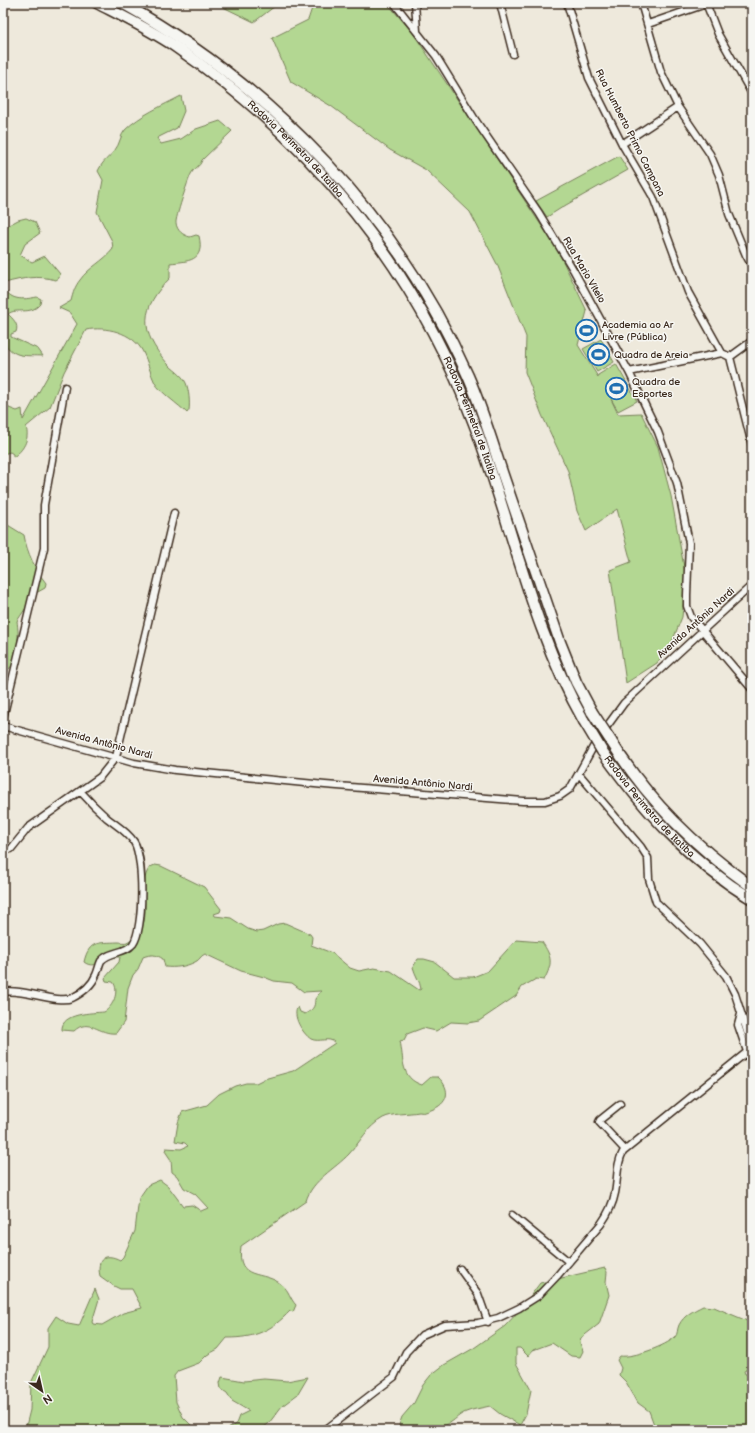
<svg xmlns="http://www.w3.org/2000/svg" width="755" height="1433" font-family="'Balsamiq Sans',sans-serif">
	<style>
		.green { fill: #b3d792; stroke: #778058 }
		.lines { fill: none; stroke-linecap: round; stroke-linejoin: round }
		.minor-casing { stroke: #3b2a1e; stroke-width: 9 }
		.trunk-casing { stroke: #3b2a1e; stroke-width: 13 }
		.minor { stroke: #f6f6f2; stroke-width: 6 }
		.trunk { stroke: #f6f6f2; stroke-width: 10 }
		.trunk-bridge-casing { stroke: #3b2a1e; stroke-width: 13; stroke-linecap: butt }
		.trunk-bridge { stroke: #f6f6f2; stroke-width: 10 }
		.labels { text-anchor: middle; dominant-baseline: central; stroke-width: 3; stroke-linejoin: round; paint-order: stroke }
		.street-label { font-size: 10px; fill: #3b2a1e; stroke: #f6f6f2 }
		.poi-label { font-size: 10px; fill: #3b2a1e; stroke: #f6f6f2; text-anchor: start }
	</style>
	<rect width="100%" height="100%" fill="#eee9dc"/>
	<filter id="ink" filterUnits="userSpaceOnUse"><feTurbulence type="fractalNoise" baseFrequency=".025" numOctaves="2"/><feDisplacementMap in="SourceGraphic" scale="8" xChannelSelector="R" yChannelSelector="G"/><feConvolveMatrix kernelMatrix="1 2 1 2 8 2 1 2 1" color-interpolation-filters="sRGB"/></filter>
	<g filter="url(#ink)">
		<path class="green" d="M 221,3 L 279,3 L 254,22 L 221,6 Z
			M 288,3 L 387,3 L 413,33 L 557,249 L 587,311 L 578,345 L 598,377 L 598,375 L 616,364 L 637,401 L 618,411 L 611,399 L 618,414 L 641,413 L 658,447 L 671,496 L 686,578 L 682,617 L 672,642 L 657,663 L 626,683 L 610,570 L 631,562 L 617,509 L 586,531 L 577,511 L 568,471 L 542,415 L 525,372 L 526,337 L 497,264 L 470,212 L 426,170 L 390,150 L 331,106 L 291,82 L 272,38 L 308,20 L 313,5 Z
			M 181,96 L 184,111 L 177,128 L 157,138 L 161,144 L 181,139 L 196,129 L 220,121 L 232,131 L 202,160 C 200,167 194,168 191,174 C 188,180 175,219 176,223 C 177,231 183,235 190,237 L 196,235 L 199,236 C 205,262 188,261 170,263 L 170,278 C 140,308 139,331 167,363 C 173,370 182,374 186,383 C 189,390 190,403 189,410 L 187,413 C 179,405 160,392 155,383 C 150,373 148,362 143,352 C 133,332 105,326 86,330 L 64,372 L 50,407 L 26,427 C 30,439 23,451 13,457 L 13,454 L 10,452 L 3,454 L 3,397 L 9,408 L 17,411 L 22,409 L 23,420 L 77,324 L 70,313 L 59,308 L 71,301 C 73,293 75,286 80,280 C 88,268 104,261 113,249 L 112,241 L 97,212 L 103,180 L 98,171 C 104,159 108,159 115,150 C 120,144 120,136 125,130 C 140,115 162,106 181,96 Z
			M 619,156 L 628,170 L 566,205 L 547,217 L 536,201 Z
			M 26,218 L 35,222 L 40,233 L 25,244 L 20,255 L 32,262 L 45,256 L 60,274 L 59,278 L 56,280 C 38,275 23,278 5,283 L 3,286 C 10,301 22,300 37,297 L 41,299 L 40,304 C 30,316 17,307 8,314 C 13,319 19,324 16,332 L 11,334 L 11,337 L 38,349 L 43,356 C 25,355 14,359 3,341 L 3,228 L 18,220 Z
			M 601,339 L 614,362 L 597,372 L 583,349 Z
			M 3,522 L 24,535 C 27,553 35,569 46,583 L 45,588 L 36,593 L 17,621 C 19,634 20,668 3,672 Z
			M 155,865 L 161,866 L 204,887 L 221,909 L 220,912 L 214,914 L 215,916 L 231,918 L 248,929 L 257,932 L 263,931 L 278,924 L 285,923 L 310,934 L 312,937 L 311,945 L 332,953 L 350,968 L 359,971 L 374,968 L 391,971 L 419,990 L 421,989 C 420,981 415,975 413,967 L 418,959 L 424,959 L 435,962 L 454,977 L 473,977 L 488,971 L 516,940 L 542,942 C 552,957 553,963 544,980 L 536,979 L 522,987 L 516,996 L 479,1021 L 468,1023 L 451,1022 L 436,1031 L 423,1028 L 407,1034 L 404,1040 L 400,1041 C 404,1059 400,1078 422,1085 L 431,1077 L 438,1077 C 452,1090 448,1104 431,1110 C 426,1112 424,1113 419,1112 C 408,1114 393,1113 383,1118 C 367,1127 361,1141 349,1154 C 335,1169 312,1180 306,1201 L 241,1246 C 236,1283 264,1269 282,1285 C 289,1290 290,1299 296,1305 L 293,1312 L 290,1311 C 271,1331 255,1338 227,1338 L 218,1349 L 207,1355 L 199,1363 L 178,1371 L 174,1376 L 176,1402 L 183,1417 L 191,1425 L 203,1430 L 25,1430 L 30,1410 L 31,1383 L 48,1347 L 48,1328 L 56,1316 L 68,1324 L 79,1326 L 95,1289 L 99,1299 L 92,1322 L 93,1324 L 102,1325 L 123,1313 L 142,1308 L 132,1289 L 120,1289 L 114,1286 L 100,1276 C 96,1259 105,1252 120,1260 L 123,1257 L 135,1231 L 139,1198 L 148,1185 L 160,1180 L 168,1186 L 183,1206 L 192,1205 L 201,1211 L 208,1208 L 195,1194 L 184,1188 L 177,1176 L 172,1172 L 171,1160 L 165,1151 L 166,1148 L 181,1149 L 188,1146 L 185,1143 L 175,1141 L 178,1123 L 182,1112 L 207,1105 L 219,1094 L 235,1086 L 246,1083 L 256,1083 L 264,1079 L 293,1071 L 335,1043 C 329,1036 319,1043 311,1039 C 303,1034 291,1015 298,1007 L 300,1012 L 305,1014 C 312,1010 315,1008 315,999 L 321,991 L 304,992 L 292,983 L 274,981 L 264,977 L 241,971 L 205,954 C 200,956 200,960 195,962 C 185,967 175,968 165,967 L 163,959 C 156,954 151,954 143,957 L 138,969 L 133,975 L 128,988 L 124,1022 L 116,1033 C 99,1035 89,1017 74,1031 L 62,1030 C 61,1013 92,1013 104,1012 C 113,1007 120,991 113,982 L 106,981 L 105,978 L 119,962 L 120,957 C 108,956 95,971 84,962 C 89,940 99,943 118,942 C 121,942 125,943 127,942 C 131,940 137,934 139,932 C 153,915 136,885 150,867 Z
			M 605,1268 L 607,1272 L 606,1282 L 609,1295 L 599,1324 L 581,1338 L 580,1343 L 583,1351 L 580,1357 L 571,1356 L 552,1343 L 533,1350 L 528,1356 L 520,1348 L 516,1348 L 516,1363 L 531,1390 L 526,1414 L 520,1425 L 500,1414 L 490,1406 C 482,1408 473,1409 466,1412 C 457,1415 453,1424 442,1426 C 429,1429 416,1425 403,1428 L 399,1425 L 402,1417 L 414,1403 L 423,1385 L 431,1375 L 444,1365 L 474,1348 L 505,1326 L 519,1311 L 540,1283 Z
			M 703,1306 L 714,1307 L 752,1323 L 752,1366 L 744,1371 L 745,1374 L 752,1374 L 752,1430 L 656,1430 L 649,1411 L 638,1403 L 626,1382 L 619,1375 L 621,1368 L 617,1360 L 620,1356 C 633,1358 666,1346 675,1337 C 678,1334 677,1329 679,1325 C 684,1315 693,1311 703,1306 Z
			M 222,1377 L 244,1381 L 264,1379 L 287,1381 L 308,1377 L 298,1394 L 282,1406 L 269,1423 L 261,1430 L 226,1430 L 236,1424 L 239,1416 L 249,1411 L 232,1401 L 227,1393 L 221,1389 L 220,1383 Z"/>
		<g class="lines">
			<defs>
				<path id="minor" d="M 394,3 L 436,56 L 476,121 L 539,213 L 574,271 L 629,372 L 658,432 L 677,483 L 689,543 L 687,595 L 687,606 L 691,617 L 752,689
					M 415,3 L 417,31
					M 500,3 L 513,54
					M 567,3 L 589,78 L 622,144 L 653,197 L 688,292 L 722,353 L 730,357 L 752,445
					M 641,3 L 661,72 L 678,107 L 710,154 L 719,175 L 729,214 L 746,255 L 752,266
					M 706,3 L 718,34 L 752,94
					M 648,24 L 706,4
					M 622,144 L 678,107
					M 730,357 L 752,341
					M 629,372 L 722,353
					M 3,718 L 44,548 L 44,505 L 65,387
					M 3,726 L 134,763 L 175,770 L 325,785 L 523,801 L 545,801 L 560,796 L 570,789 L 597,740 L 624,703 L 752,585
					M 579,774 L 641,847 L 648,858 L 649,879 L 656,902 L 700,944 L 726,976 L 735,994 L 752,1047
					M 11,849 L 28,828 L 100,777 L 116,757 L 174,513
					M 3,992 C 23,988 56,1004 72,998 C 82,993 92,985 96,975 C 98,971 99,965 101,961 C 109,951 125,954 133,944 C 144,928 144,858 134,842 C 128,832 116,825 107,818 C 98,810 89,801 81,792
					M 741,1014 L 738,1025 L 752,1066
					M 620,1104 L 600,1120 L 599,1122 L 625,1150
					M 512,1215 L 569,1262
					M 460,1269 L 478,1294 L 488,1322
					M 325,1430 L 394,1377 L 406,1352 L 422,1335 L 445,1325 L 478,1323 L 498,1318 L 519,1308 L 538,1296 L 557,1276 L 601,1224 C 608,1214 613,1204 615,1193 C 618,1179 616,1164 623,1152 L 747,1052"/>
				<g id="trunk">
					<path id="s1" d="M 97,3 C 124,17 151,30 176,47 C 313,141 417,270 475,426 C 512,524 532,630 584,721"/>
					<path d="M 122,3 C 273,87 398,218 468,376 C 482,408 492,442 503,475 C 522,530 541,586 560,642 L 576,682 L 592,712"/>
					<path d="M 611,741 C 648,801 695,846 752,887"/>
					<path id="s2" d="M 602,751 C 644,810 689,861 752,899"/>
				</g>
			</defs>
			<use href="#minor" class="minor-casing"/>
			<use href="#trunk" class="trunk-casing"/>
			<use href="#minor" class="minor"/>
			<use href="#trunk" class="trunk"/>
			<defs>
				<path id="trunk-bridge" d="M 592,712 L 611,741
					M 584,721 L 602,751"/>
			</defs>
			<use href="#trunk-bridge" class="trunk-bridge-casing"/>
			<use href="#trunk-bridge" class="trunk-bridge"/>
		</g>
	</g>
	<defs>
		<symbol id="stadium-ring" viewBox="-11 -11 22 22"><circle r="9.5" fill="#f6f6f2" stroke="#1f6fb2" stroke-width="1.5"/><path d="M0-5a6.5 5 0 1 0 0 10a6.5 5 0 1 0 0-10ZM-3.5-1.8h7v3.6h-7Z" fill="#1f6fb2"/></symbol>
	</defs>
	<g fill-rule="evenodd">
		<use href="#stadium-ring" x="574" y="318" width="25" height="25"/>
		<use href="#stadium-ring" x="586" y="342" width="25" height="25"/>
		<use href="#stadium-ring" x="604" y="376" width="25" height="25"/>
	</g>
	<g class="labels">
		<g class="street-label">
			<text transform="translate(630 133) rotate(63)">Rua Humberto Primo Campana</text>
			<text stroke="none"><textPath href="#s1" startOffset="248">Rodovia Perimetral de Itatiba</textPath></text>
			<text transform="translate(584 270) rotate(60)">Rua Mario Vitelo</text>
			<text stroke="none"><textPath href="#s1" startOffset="572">Rodovia Perimetral de Itatiba</textPath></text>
			<text transform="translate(696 623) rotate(-42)">Avenida Antônio Nardi</text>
			<text transform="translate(104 743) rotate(15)">Avenida Antônio Nardi</text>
			<text transform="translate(423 783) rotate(5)">Avenida Antônio Nardi</text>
			<text stroke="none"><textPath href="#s2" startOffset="73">Rodovia Perimetral de Itatiba</textPath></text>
		</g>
		<g class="poi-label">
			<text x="602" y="325">Academia ao Ar<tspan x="602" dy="12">Livre (Pública)</tspan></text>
			<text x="614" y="355">Quadra de Areia</text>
			<text x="632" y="382">Quadra de<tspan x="632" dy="12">Esportes</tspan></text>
		</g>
	</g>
	<rect width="755" height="1433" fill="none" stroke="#f6f6f2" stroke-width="16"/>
	<rect x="8" y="8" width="739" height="1417" fill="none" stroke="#3b2a1e" stroke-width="1.5" filter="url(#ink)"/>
	<g transform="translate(42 1391) rotate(146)" stroke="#f6f6f2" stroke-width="3" paint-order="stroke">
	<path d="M0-3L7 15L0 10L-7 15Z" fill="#3b2a1e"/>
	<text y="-6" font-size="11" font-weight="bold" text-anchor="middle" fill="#3b2a1e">N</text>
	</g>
</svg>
